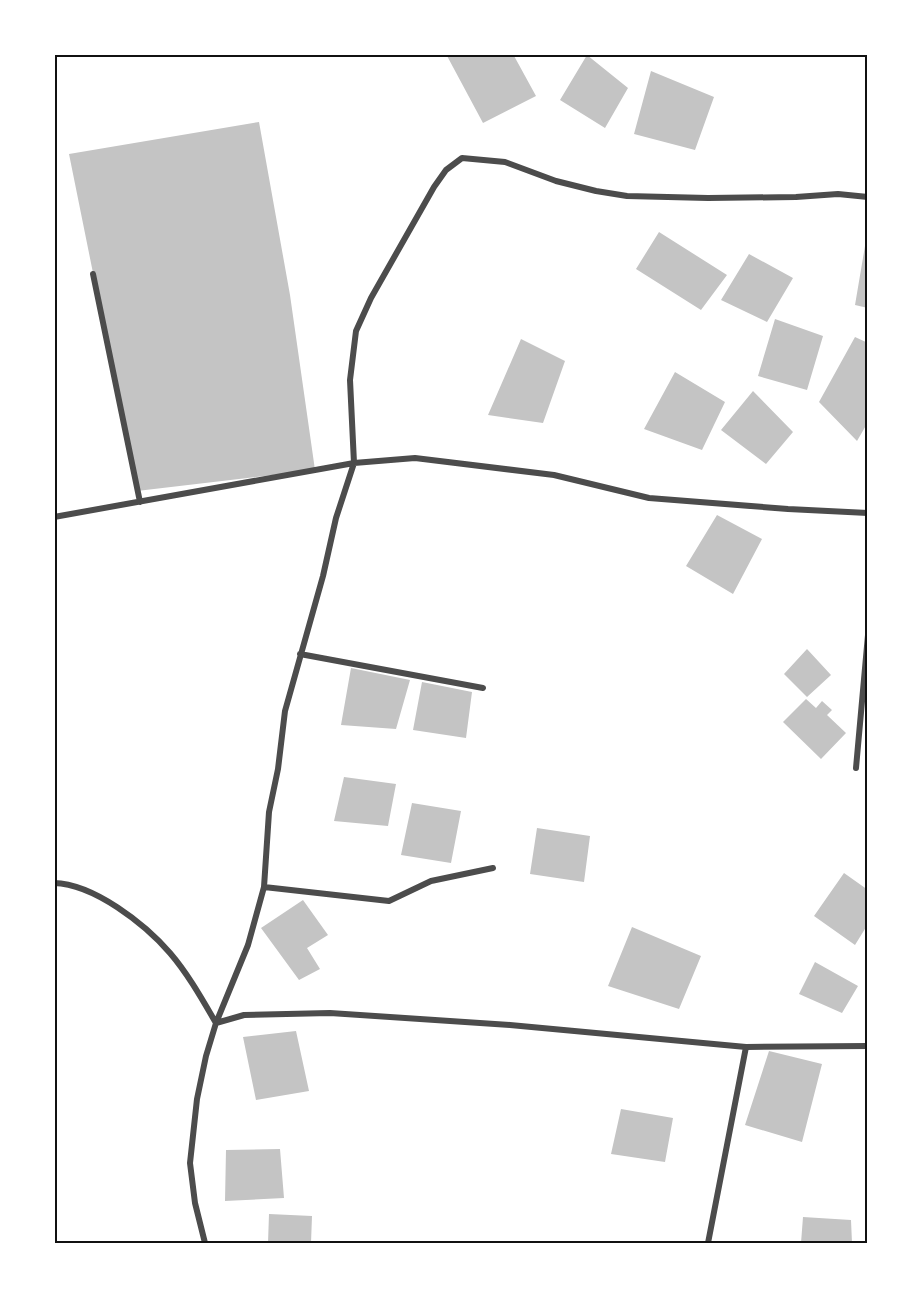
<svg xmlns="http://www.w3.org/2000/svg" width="922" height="1297" font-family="Roboto,sans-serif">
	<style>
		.building { fill: #c4c4c4 }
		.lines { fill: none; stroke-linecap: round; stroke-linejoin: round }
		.minor { stroke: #4c4c4c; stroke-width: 6 }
		.neatline { fill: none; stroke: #111; stroke-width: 2 }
	</style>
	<rect width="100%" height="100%" fill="#fff"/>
	<path class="building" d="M 446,54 L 513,54 L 536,96 L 483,123 Z
		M 587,55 L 628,88 L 605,128 L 560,100 Z
		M 651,71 L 714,97 L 695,150 L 634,134 Z
		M 259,122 L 290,295 L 315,470 L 137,491 L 69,154 Z
		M 659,232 L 727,275 L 701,310 L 636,269 Z
		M 865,246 L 868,246 L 868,308 L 855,305 Z
		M 749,254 L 793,278 L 767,322 L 721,300 Z
		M 775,319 L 823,336 L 807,390 L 758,376 Z
		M 855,337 L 868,343 L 868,422 L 857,441 L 819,402 Z
		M 521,339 L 565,361 L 543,423 L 488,415 Z
		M 675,372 L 725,402 L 702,450 L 644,429 Z
		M 753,391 L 793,432 L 766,464 L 721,430 Z
		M 717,515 L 762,539 L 733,594 L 686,566 Z
		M 807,649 L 831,675 L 807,697 L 784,674 Z
		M 351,668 L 410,680 L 396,729 L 341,725 Z
		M 422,682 L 472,692 L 466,738 L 413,730 Z
		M 806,699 L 816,708 L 822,701 L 832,710 L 827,715 L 846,733 L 821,759 L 783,722 Z
		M 344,777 L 396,784 L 388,826 L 334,821 Z
		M 412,803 L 461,811 L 451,863 L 401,855 Z
		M 537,828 L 590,836 L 584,882 L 530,874 Z
		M 844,873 L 868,890 L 868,924 L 855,945 L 814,916 Z
		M 303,900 L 328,935 L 307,948 L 320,969 L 299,980 L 261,928 Z
		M 632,927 L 701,956 L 679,1009 L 608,986 Z
		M 815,962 L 858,986 L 842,1013 L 799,994 Z
		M 296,1031 L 309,1091 L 256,1100 L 243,1037 Z
		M 769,1051 L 822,1064 L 802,1142 L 745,1125 Z
		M 621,1109 L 673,1118 L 665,1162 L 611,1154 Z
		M 280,1149 L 284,1198 L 225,1201 L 226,1150 Z
		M 269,1214 L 312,1216 L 311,1243 L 268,1243 Z
		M 803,1217 L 851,1220 L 852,1243 L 801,1243 Z"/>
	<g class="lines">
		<path class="minor" d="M 93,274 L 140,502
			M 54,517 L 354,463 L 415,458 L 554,475 L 649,498 L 788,509 L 868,513
			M 300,654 L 483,688
			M 856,768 L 868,635
			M 54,883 C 94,884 145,924 170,953 C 188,974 202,999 216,1023 L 244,1015 L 330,1013 L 510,1025 L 746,1047 L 868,1046
			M 264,887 L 389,901 L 431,881 L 493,868
			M 205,1243 L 195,1203 L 190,1163 L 197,1099 L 206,1056 L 216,1023 L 248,945 L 264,887 L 269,812 L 278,769 L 285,711 L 323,576 L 336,518 L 354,463 L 350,380 L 356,331 L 371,298 L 434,187 L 446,170 L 462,158 L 505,162 L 556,181 L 596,191 L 627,196 L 708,198 L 796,197 L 838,194 L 868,197
			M 708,1243 L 746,1047"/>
	</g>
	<rect width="922" height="1297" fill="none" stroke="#ffffff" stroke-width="111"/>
	<rect x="56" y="56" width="810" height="1186" class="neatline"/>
</svg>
